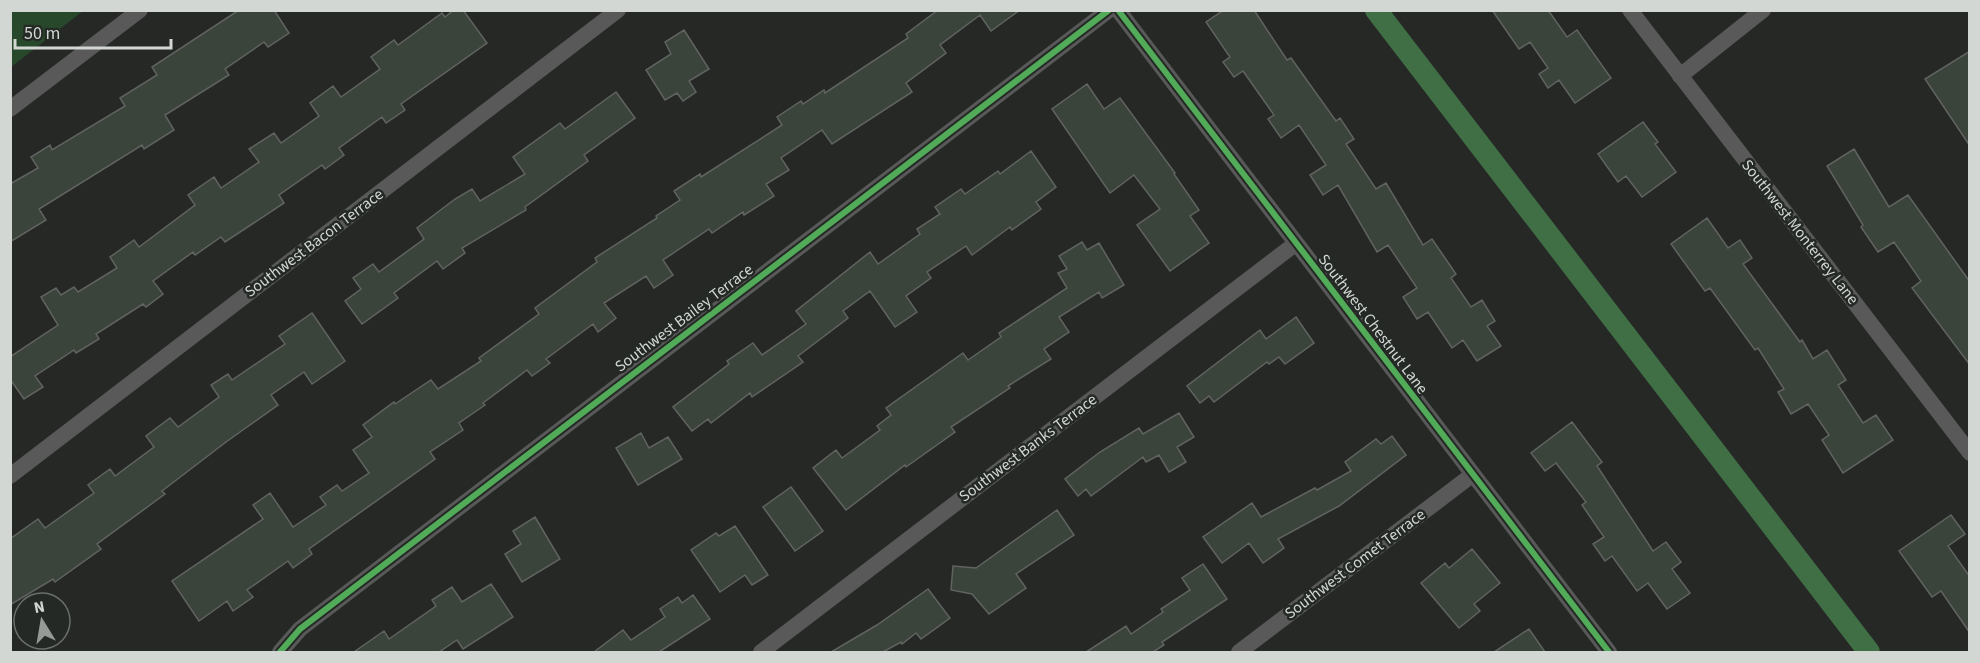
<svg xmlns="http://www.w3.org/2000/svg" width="1980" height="663" font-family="'Source Sans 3',sans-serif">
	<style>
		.green { fill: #27482a }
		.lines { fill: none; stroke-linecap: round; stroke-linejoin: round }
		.canal { stroke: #406e45; stroke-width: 22 }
		.building { fill: #3a443b; stroke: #616361; stroke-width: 1.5 }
		.minor { stroke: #585958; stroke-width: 16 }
		.cycleway-casing { stroke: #252925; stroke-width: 10 }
		.cycleway { stroke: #51ab58; stroke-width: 6 }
		.labels { text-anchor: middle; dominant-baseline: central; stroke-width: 5; stroke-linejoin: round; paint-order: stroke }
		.street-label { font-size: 16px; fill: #d3d7d4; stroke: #252925 }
	</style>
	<rect width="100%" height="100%" fill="#262826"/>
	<path class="green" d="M 11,10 L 83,10 L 83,11 L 11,67 Z"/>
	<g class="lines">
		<path class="canal" d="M 1376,10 L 1869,652"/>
	</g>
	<path class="building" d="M 239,10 L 274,10 L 289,33 L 268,47 L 264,42 L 225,69 L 229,75 L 165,115 L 174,130 L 144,149 L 142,145 L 39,209 L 46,220 L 10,242 L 10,184 L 38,168 L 31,157 L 50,145 L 52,150 L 125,106 L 120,98 L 157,75 L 152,67 Z
		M 454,10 L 463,10 L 487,43 L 401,104 L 405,110 L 386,123 L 382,117 L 339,148 L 344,155 L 325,169 L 322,165 L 279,195 L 284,203 L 225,242 L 221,237 L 195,255 L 193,252 L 153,281 L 163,294 L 146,307 L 143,304 L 96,334 L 99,339 L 76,353 L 74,350 L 35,376 L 43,387 L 24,399 L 10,379 L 10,357 L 58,325 L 41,297 L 56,288 L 61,295 L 74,287 L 78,292 L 117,268 L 110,257 L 134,240 L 139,247 L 195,205 L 188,195 L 214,177 L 221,188 L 259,162 L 249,149 L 274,133 L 281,143 L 319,116 L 310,103 L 333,86 L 341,97 L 380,69 L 371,57 L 394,40 L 398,45 L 442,13 L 445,17 Z
		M 938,10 L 1020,10 L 991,31 L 980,15 L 940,45 L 946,53 L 906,83 L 912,92 L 832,144 L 822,130 L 781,158 L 789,170 L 766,184 L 774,196 L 744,215 L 743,212 L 712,233 L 709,229 L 663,260 L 673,275 L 654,288 L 646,276 L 604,303 L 616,318 L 598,332 L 593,324 L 546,359 L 550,363 L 532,376 L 527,370 L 483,403 L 485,405 L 459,423 L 463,430 L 430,452 L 435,459 L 309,549 L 312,554 L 293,568 L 288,561 L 247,590 L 253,597 L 233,611 L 227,601 L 199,621 L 172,581 L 263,519 L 253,505 L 270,493 L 293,527 L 326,505 L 320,497 L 337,485 L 342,491 L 369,473 L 353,450 L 372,437 L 363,425 L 394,402 L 395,404 L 431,380 L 438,389 L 481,361 L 479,358 L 539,314 L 535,308 L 597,262 L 595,258 L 657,218 L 656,216 L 680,200 L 674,191 L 700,174 L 701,177 L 782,125 L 777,117 L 801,101 L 803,104 L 824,90 L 825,93 L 908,38 L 906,34 Z
		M 1224,10 L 1254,10 L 1287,60 L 1291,58 L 1336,121 L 1340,118 L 1354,139 L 1346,144 L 1376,189 L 1386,183 L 1423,245 L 1432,239 L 1456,274 L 1451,278 L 1471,307 L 1482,300 L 1495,321 L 1487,326 L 1501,346 L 1477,361 L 1463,340 L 1452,348 L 1428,312 L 1417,319 L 1403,297 L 1417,288 L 1388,245 L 1377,252 L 1338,185 L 1323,195 L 1310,175 L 1326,165 L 1299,125 L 1281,138 L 1268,119 L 1274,115 L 1243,71 L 1234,77 L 1223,62 L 1230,57 L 1206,22 Z
		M 1492,10 L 1548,10 L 1567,37 L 1577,30 L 1611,78 L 1575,103 L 1559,80 L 1548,88 L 1539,74 L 1548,68 L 1530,42 L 1519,49 Z
		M 684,30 L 709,69 L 689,81 L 696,92 L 683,101 L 677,93 L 665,100 L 646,70 L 671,54 L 665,42 Z
		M 1970,51 L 1970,146 L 1925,79 Z
		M 1087,84 L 1104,109 L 1120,98 L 1175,173 L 1174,174 L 1199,210 L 1190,216 L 1209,243 L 1170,271 L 1137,225 L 1160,209 L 1134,175 L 1110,193 L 1052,109 Z
		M 616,92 L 635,118 L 584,155 L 588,161 L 525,207 L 526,210 L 462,248 L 465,253 L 443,269 L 437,261 L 394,293 L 398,298 L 362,324 L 345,301 L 361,289 L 353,278 L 373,264 L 379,272 L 424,239 L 417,228 L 455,199 L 472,189 L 480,201 L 525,174 L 513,157 L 560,123 L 565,129 Z
		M 1643,122 L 1658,142 L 1655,144 L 1676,172 L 1642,197 L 1626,176 L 1618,182 L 1598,154 Z
		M 1854,149 L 1889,207 L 1908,195 L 1970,282 L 1970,365 L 1912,288 L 1921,281 L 1894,242 L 1878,252 L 1861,227 L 1863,225 L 1827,166 Z
		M 1031,151 L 1056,187 L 1036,202 L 1041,209 L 1012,230 L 1010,227 L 972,255 L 966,246 L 927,272 L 931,278 L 906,296 L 917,312 L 895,327 L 870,291 L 843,311 L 848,318 L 798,356 L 803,362 L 752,397 L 750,393 L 711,423 L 708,419 L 692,431 L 673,407 L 729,364 L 727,361 L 753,343 L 762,355 L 806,324 L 796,311 L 870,252 L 878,264 L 920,234 L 917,229 L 940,214 L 935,207 L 961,189 L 965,194 L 998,171 L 1000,174 Z
		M 1707,218 L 1728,248 L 1740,240 L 1752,258 L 1743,264 L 1800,342 L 1802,340 L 1813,359 L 1827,350 L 1846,380 L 1838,385 L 1863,423 L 1876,415 L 1893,440 L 1843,473 L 1822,440 L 1829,435 L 1808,404 L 1791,414 L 1778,392 L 1784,389 L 1758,348 L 1755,350 L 1710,288 L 1705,291 L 1671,244 Z
		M 1082,242 L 1087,250 L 1099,243 L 1124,285 L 1102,298 L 1099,292 L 1059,317 L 1069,332 L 1044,349 L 1051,359 L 1008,386 L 1010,388 L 951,427 L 955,432 L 906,467 L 905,465 L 846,510 L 813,468 L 836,450 L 842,458 L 880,430 L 877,426 L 891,415 L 886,408 L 963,353 L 968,360 L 1001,337 L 999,333 L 1067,288 L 1058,273 L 1067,269 L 1059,256 Z
		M 312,313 L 345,361 L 312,384 L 304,372 L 271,395 L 278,405 L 226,442 L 162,491 L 165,494 L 97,544 L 101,549 L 55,582 L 53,579 L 10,605 L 10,539 L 38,519 L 45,528 L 94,493 L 88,485 L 110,469 L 115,476 L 154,447 L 146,436 L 170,418 L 178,427 L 219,397 L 211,385 L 228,374 L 232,380 L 285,344 L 279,336 Z
		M 1296,317 L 1314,343 L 1285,364 L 1279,357 L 1269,364 L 1267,362 L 1214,402 L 1209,396 L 1200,403 L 1187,386 L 1260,330 L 1266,339 Z
		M 1179,413 L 1194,437 L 1177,447 L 1186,462 L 1169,472 L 1159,455 L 1146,462 L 1143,457 L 1091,496 L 1086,489 L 1078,496 L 1065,479 L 1100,452 L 1139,428 L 1143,434 Z
		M 1572,422 L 1602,462 L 1597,466 L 1653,551 L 1666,542 L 1681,562 L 1672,569 L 1690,593 L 1667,609 L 1648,583 L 1637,591 L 1612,556 L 1605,561 L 1593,544 L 1604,537 L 1582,505 L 1586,502 L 1556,463 L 1545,471 L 1531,453 Z
		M 641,433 L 649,448 L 668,437 L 682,459 L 638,485 L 616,448 Z
		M 1392,436 L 1406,455 L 1339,506 L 1278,539 L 1284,548 L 1263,563 L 1249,543 L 1222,563 L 1203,537 L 1252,503 L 1261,517 L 1315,488 L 1317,490 L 1351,471 L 1345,462 L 1376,439 L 1381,444 Z
		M 791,487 L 823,531 L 795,551 L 763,507 Z
		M 1057,510 L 1074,535 L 1016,574 L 1026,588 L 989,614 L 972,594 L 951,590 L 953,566 L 976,568 Z
		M 1951,515 L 1965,534 L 1948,546 L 1970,577 L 1970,633 L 1941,591 L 1932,597 L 1899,551 Z
		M 535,517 L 560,559 L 522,582 L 505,554 L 521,544 L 513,531 Z
		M 735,526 L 768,575 L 752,585 L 745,575 L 720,592 L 691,550 L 716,533 L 719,536 Z
		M 1472,549 L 1500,583 L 1474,604 L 1480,611 L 1459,628 L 1421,583 L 1445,563 L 1449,568 Z
		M 1203,564 L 1227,599 L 1162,642 L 1164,645 L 1153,652 L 1086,652 L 1126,626 L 1131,634 L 1163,612 L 1161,609 L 1190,590 L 1182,578 Z
		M 491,584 L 513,617 L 463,649 L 457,640 L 439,652 L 354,652 L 384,631 L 389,639 L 436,606 L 432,600 L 452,587 L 462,602 Z
		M 928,589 L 950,618 L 921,639 L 916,633 L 902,644 L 901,642 L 883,652 L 831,652 L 877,625 Z
		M 693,595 L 710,619 L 659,652 L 594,652 L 623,630 L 631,640 L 665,617 L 660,609 L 678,597 L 682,603 Z
		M 1529,629 L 1545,652 L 1494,652 Z"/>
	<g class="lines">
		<path class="minor" d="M 1118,10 L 1609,652
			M 1630,10 L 1970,453
			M 1680,76 L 1763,10
			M 10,109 L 140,10
			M 10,476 L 618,10
			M 280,652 L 300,629 L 1109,10
			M 761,652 L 1295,244
			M 1239,652 L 1472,475"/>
		<defs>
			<path id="cycleway" d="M 1118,10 L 1609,652
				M 280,652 L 300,629 L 1109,10"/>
		</defs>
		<use href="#cycleway" class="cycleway-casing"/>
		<use href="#cycleway" class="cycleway"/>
	</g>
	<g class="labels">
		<g class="street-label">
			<text transform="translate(1800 232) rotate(52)">Southwest Monterrey Lane</text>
			<text transform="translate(314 243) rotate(-37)">Southwest Bacon Terrace</text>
			<text transform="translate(684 318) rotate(-37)">Southwest Bailey Terrace</text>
			<text transform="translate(1373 324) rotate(53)">Southwest Chestnut Lane</text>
			<text transform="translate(1028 448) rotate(-37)">Southwest Banks Terrace</text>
			<text transform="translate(1355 564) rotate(-37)">Southwest Comet Terrace</text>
		</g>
	</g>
	<rect width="1980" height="663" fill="none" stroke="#d3d7d4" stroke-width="24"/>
	<g transform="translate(42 621) rotate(349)"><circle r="28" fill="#252925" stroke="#6b6f6b" stroke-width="1.5"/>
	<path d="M0-4.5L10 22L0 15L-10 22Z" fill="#969a97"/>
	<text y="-9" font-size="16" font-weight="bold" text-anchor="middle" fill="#d3d7d4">N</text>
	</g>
	<path d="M15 39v9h156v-9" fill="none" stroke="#d3d7d4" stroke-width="3"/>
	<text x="24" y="39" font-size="18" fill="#d3d7d4" stroke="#252925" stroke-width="4.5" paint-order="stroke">50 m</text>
</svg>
